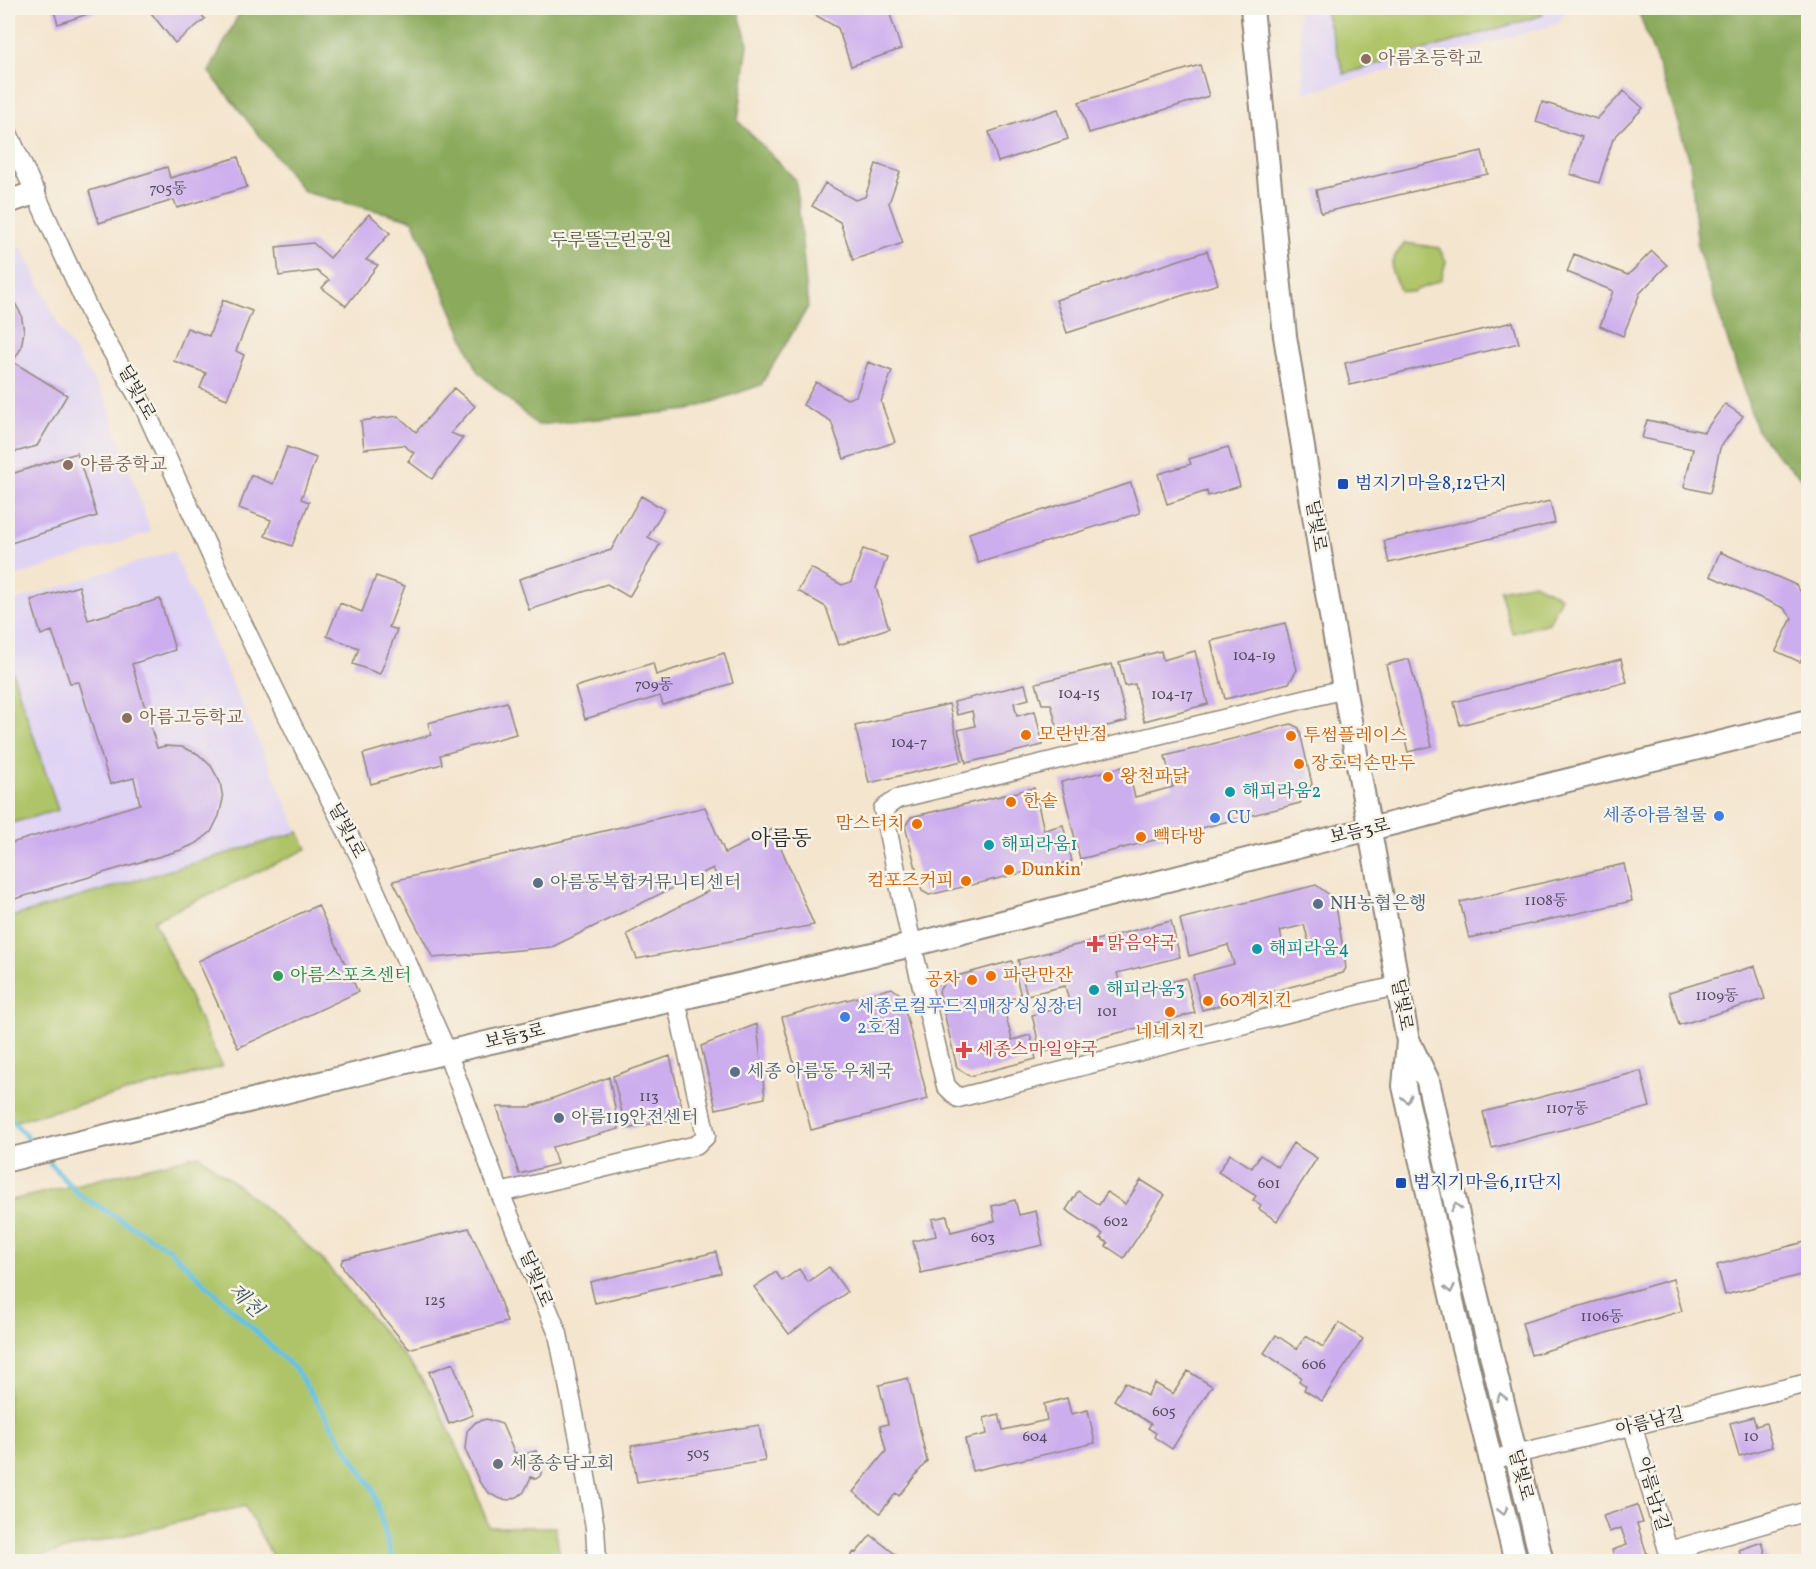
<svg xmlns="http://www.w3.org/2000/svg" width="1816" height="1569" font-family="Vollkorn,'Noto Serif KR',serif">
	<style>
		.built { fill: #e0d4f4 }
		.green { fill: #afc468; stroke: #6d784a; stroke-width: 1.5 }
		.forest { fill: #8baa5c; stroke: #5b6a44; stroke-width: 1.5 }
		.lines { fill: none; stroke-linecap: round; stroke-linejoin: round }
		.stream { stroke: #64c2e2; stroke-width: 5 }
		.building { fill: #ccadee; fill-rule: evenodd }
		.minor-casing { stroke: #90887c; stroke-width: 21 }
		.tertiary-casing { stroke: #90887c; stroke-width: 26 }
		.minor { stroke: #fff; stroke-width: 18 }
		.tertiary { stroke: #fff; stroke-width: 22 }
		.oneway { stroke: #a0a0a0 }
		.education-dot { fill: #8d6e63; stroke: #f7f3e8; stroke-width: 2 }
		.transit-dot { fill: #1a4fb4; stroke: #f7f3e8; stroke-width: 2 }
		.food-dot { fill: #e8710a; stroke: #f7f3e8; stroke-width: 2 }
		.culture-dot { fill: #0f9aa8; stroke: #f7f3e8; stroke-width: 2 }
		.shop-dot { fill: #3f7fe0; stroke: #f7f3e8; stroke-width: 2 }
		.service-dot { fill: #5c6f8a; stroke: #f7f3e8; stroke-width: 2 }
		.health-dot { fill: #e0444e; stroke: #f7f3e8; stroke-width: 2 }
		.leisure-dot { fill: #2e9e5b; stroke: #f7f3e8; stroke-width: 2 }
		.worship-dot { fill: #6b7280; stroke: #f7f3e8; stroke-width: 2 }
		.labels { text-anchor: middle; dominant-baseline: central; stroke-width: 5; stroke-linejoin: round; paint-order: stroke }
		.number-label { font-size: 15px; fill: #534c5c }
		.education-label { font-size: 18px; fill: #785e54; stroke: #f7f3e8; text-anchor: start }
		.park-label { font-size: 18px; fill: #53593d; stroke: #f7f3e8 }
		.street-label { font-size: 18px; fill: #2b2b2b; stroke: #f7f3e8 }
		.transit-label { font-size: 18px; fill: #164399; stroke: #f7f3e8; text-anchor: start }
		.food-label { font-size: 18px; fill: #c56008; stroke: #f7f3e8; text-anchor: start }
		.culture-label { font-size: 18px; fill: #0d838f; stroke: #f7f3e8; text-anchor: start }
		.shop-label { font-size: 18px; fill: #366cbe; stroke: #f7f3e8; text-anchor: start }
		.service-label { font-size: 18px; fill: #4e5e75; stroke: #f7f3e8; text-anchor: start }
		.health-label { font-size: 18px; fill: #be3a42; stroke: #f7f3e8; text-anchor: start }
		.leisure-label { font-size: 18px; fill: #27864d; stroke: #f7f3e8; text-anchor: start }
		.worship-label { font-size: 18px; fill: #5b616d; stroke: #f7f3e8; text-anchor: start }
		.water-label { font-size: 20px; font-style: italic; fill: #3c5862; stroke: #f7f3e8 }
		.quarter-label { font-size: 21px; fill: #2b2b2b; stroke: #f7f3e8 }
	</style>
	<rect width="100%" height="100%" fill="#f7f3e8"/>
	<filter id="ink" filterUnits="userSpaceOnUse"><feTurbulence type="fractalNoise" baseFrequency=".0167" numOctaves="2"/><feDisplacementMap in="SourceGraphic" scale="12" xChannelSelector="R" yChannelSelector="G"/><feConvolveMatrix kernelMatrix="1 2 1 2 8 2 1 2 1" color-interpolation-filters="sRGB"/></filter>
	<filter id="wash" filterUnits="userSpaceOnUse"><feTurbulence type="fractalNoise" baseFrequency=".008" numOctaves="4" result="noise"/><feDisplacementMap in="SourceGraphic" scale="24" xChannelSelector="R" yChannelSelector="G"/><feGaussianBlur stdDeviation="1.35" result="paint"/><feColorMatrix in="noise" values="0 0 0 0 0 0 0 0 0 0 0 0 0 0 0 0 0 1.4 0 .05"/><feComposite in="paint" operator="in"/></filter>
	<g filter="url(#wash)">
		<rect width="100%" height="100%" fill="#f4e5ce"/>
		<path class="built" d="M 1298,8 L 1570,8 L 1555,25 L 1304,93 Z
			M 8,243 L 23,249 L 62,332 L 105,398 L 151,532 L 8,579 Z
			M 173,551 L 299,832 L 8,918 L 8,603 Z"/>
		<path class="green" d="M 1324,8 L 1541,8 L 1543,15 L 1344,74 Z
			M 1405,243 L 1439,248 L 1446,261 L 1441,280 L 1412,292 L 1401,291 C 1388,266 1387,265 1405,243 Z
			M 1534,583 L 1561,597 L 1549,623 L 1512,633 L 1500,590 Z
			M 8,659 L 58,810 L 8,824 Z
			M 299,832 L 307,849 L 154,920 L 222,1067 L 8,1123 L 8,918 Z
			M 199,1155 L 257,1201 L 319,1256 L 416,1371 L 433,1396 L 467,1468 L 489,1527 L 555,1527 L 561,1561 L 275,1561 L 245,1506 L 19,1561 L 8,1561 L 8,1201 Z"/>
		<path class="forest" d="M 242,8 L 737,8 L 748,44 L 738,121 L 796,180 L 808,307 L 761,385 L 689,410 L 537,425 L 478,372 L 413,220 L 304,192 L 209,72 Z
			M 1637,8 L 1808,8 L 1808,485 L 1770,447 L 1756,428 L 1698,249 L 1690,161 L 1668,92 Z"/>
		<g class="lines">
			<path class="stream" d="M 8,1116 L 35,1146
				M 45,1157 L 78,1194 L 168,1248 L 296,1370 L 373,1489 L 393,1562"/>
		</g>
		<g id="blocks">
			<path class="building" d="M 53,8 L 105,8 L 58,24 Z
				M 147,8 L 196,8 L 205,19 L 175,43 Z
				M 813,8 L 888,8 L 901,49 L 851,66 L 838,28 L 810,12 Z
				M 1200,65 L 1209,96 L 1089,133 L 1079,102 Z
				M 1624,91 L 1643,108 L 1613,139 L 1599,183 L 1570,174 L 1582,137 L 1536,122 L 1542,102 L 1597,119 Z
				M 1058,109 L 1068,139 L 998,162 L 989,132 Z
				M 1482,151 L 1488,174 L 1321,213 L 1316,190 Z
				M 238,157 L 247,187 L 177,208 L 174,200 L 99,223 L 89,191 L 167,167 L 170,178 Z
				M 876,164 L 900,172 L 889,203 L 903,243 L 853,260 L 840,222 L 812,206 L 825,183 L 855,200 L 865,197 Z
				M 369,214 L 390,233 L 366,260 L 378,265 L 346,306 L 322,288 L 329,280 L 317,271 L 279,276 L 276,247 L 313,243 L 330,258 Z
				M 1207,251 L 1218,284 L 1067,333 L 1056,300 Z
				M 1652,251 L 1667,265 L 1640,293 L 1623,336 L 1600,326 L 1613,291 L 1567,272 L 1574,254 L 1628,275 Z
				M 8,294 L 12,298 L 21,314 L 24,331 L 21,348 L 13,362 L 67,395 L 37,446 L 8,454 Z
				M 223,300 L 252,311 L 236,351 L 244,355 L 227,399 L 200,388 L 206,373 L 174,361 L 187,328 L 209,336 Z
				M 1513,322 L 1519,343 L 1350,385 L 1345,363 Z
				M 868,362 L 892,371 L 881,402 L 895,442 L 844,459 L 831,421 L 803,405 L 816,382 L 847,399 L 856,396 Z
				M 454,388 L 475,406 L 451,433 L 463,438 L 432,479 L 408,461 L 414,453 L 403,445 L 364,449 L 361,421 L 398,416 L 416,432 Z
				M 1725,404 L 1743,416 L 1720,448 L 1710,493 L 1684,487 L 1693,449 L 1642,438 L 1647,420 L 1704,432 Z
				M 287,447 L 316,458 L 301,499 L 309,502 L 292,546 L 265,536 L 271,520 L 239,508 L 251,475 L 273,484 Z
				M 1228,447 L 1240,486 L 1208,496 L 1207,491 L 1167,504 L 1158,474 L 1191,464 L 1189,459 Z
				M 77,453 L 97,516 L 8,544 L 8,475 Z
				M 1131,483 L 1140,513 L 978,563 L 969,533 Z
				M 641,496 L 664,509 L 648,537 L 660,544 L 629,597 L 607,584 L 529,610 L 519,579 L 611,550 Z
				M 1550,501 L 1555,523 L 1389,563 L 1384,541 Z
				M 863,549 L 887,557 L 876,588 L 889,628 L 839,645 L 826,607 L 798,591 L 811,568 L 842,585 L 851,582 Z
				M 1720,552 L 1796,585 L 1805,598 L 1808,596 L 1808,646 L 1800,662 L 1776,651 L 1792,618 L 1784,608 L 1710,576 Z
				M 376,576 L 405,586 L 389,627 L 397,630 L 380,674 L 353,664 L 359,648 L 327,636 L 340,603 L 362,612 Z
				M 79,586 L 88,620 L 160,599 L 175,650 L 132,664 L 157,748 L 165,746 L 182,747 L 198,754 L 211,766 L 220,782 L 223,799 L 219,816 L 211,832 L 197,843 L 181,850 L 8,901 L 8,844 L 140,804 L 134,778 L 110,784 L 79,682 L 70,683 L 52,631 L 41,635 L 31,600 Z
				M 1285,623 L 1297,670 L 1289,683 L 1225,699 L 1211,641 Z
				M 1161,651 L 1163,660 L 1195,651 L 1208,704 L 1144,721 L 1135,684 L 1125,686 L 1119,662 Z
				M 724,653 L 733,683 L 663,705 L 660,696 L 585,719 L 575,687 L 653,663 L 656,675 Z
				M 1409,659 L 1432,746 L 1408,752 L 1386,665 Z
				M 1621,659 L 1627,682 L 1460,725 L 1454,702 Z
				M 1112,664 L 1127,721 L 1060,738 L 1051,704 L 1042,704 L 1036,683 Z
				M 1025,684 L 1029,699 L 1014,703 L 1017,716 L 1035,711 L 1043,745 L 966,763 L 958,730 L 975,726 L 972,711 L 957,715 L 954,702 Z
				M 507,702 L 516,734 L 440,755 L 442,764 L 371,784 L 363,754 L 431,735 L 428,723 Z
				M 949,704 L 962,761 L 869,783 L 855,726 Z
				M 1291,724 L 1299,728 L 1312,784 L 1300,803 L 1080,859 L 1061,782 L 1127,766 L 1135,797 L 1173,787 L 1165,756 Z
				M 1034,788 L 1044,830 L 1063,825 L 1072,861 L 929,895 L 922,891 L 905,826 L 911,817 Z
				M 705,807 L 725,853 L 773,829 L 814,925 L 637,959 L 627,934 L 720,885 L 713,868 L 552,947 L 433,958 L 393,881 Z
				M 1624,864 L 1632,901 L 1469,938 L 1460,902 Z
				M 1316,885 L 1335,899 L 1346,968 L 1343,973 L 1202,1010 L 1193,975 L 1234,964 L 1228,945 L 1189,956 L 1180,919 ZM 1304,925 L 1310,946 L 1285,952 L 1280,931 Z
				M 318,905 L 358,992 L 238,1048 L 198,961 Z
				M 1171,921 L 1180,957 L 1117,973 L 1123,994 L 1186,978 L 1195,1013 L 1041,1053 L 1032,1015 L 1070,1005 L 1065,986 L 1027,995 L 1018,960 Z
				M 1012,961 L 1021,996 L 1002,1001 L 1012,1040 L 1030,1035 L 1036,1059 L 970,1076 L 957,1068 L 939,991 L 946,979 Z
				M 1755,966 L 1765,999 L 1679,1025 L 1669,992 Z
				M 892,988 L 901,995 L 928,1099 L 811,1130 L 782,1017 Z
				M 757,1024 L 765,1098 L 716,1109 L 701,1046 Z
				M 670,1056 L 684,1117 L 626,1129 L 613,1076 Z
				M 1641,1071 L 1650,1107 L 1492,1148 L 1483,1112 Z
				M 609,1077 L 619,1129 L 552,1147 L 557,1164 L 519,1174 L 497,1107 L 530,1107 Z
				M 1293,1143 L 1317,1158 L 1277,1221 L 1259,1209 L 1261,1205 L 1253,1200 L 1256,1196 L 1218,1172 L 1230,1154 L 1252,1168 L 1260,1155 L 1278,1167 Z
				M 1141,1180 L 1165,1195 L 1124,1258 L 1106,1246 L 1108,1243 L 1100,1238 L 1103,1234 L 1066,1210 L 1078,1191 L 1099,1205 L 1107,1192 L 1125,1204 Z
				M 1015,1200 L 1019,1215 L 1036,1211 L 1043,1245 L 921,1273 L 913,1241 L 936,1236 L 932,1219 L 947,1216 L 951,1232 L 995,1221 L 992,1206 Z
				M 469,1228 L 493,1280 L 507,1322 L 409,1349 L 344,1270 L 341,1263 L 343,1259 Z
				M 1805,1242 L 1808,1255 L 1808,1273 L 1725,1295 L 1717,1265 Z
				M 716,1252 L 721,1273 L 595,1303 L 590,1282 Z
				M 829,1267 L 847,1292 L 789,1334 L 754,1287 L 776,1272 L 782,1281 L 799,1269 L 808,1282 Z
				M 1673,1279 L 1682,1311 L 1531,1355 L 1522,1323 Z
				M 1339,1323 L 1363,1339 L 1322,1401 L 1304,1390 L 1306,1386 L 1299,1381 L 1301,1377 L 1264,1353 L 1276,1335 L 1297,1349 L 1306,1336 L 1323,1347 Z
				M 453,1363 L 473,1415 L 449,1424 L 429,1372 Z
				M 1188,1371 L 1212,1386 L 1172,1449 L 1154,1437 L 1156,1433 L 1148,1428 L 1151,1424 L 1114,1400 L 1125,1382 L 1147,1396 L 1155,1383 L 1173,1394 Z
				M 908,1378 L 927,1461 L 899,1496 L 896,1493 L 880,1513 L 853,1492 L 886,1451 L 880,1426 L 888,1424 L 879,1385 Z
				M 1067,1398 L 1071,1414 L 1088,1410 L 1095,1443 L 972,1471 L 965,1439 L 987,1434 L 984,1418 L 999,1414 L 1003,1430 L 1047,1420 L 1044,1404 Z
				M 1753,1417 L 1756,1426 L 1766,1423 L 1772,1447 L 1739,1456 L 1730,1423 Z
				M 486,1419 L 502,1424 L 514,1452 L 521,1455 L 536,1451 L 542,1471 L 540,1476 L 536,1479 L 531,1477 L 524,1492 L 517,1497 L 509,1500 L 501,1499 L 490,1494 L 480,1483 L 465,1449 L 467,1431 L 476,1422 Z
				M 759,1425 L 765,1461 L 637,1482 L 631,1446 Z
				M 1637,1505 L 1643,1523 L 1637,1524 L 1647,1554 L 1624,1562 L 1616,1562 L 1612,1550 L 1627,1545 L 1621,1528 L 1609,1532 L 1603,1516 Z
				M 871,1535 L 900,1558 L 897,1562 L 847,1561 L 854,1552 L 856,1553 Z
				M 1762,1542 L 1768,1562 L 1730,1562 L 1729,1559 L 1741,1556 L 1739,1550 Z"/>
		</g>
	</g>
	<g filter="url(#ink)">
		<use href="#blocks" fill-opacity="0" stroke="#90887c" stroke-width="1.5"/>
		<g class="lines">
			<defs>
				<path id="minor" d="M 8,133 L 91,315 L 144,407 L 235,608 L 296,733 L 361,859 L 447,1052 L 500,1193 L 558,1334 L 583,1459 L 595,1528 L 597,1562
					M 1345,689 L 897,799 L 883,809 L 912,945 L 946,1086 L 958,1098 L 1365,993 L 1398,986
					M 500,1193 L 697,1145 L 706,1136 L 676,1000
					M 1633,1427 L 1671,1561
					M 1491,1460 L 1808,1383
					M 1669,1551 L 1808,1511"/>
				<path id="tertiary" d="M 1252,8 L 1285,336 L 1324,577 L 1408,1041 L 1404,1086 L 1458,1327 L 1516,1562
					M 8,202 L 34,193
					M 1409,1042 L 1428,1081 L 1469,1264 L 1542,1562
					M 8,1160 L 447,1052 L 912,945 L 1317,842 L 1808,721"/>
			</defs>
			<use href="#minor" class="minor-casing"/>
			<use href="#tertiary" class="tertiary-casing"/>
			<use href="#minor" class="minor"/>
			<use href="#tertiary" class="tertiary"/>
		</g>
		<defs><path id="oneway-chevron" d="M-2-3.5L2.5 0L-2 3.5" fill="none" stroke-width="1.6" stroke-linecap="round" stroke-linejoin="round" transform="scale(1.5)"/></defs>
		<g class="oneway">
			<use href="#oneway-chevron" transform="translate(1407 1099) rotate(77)"/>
			<use href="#oneway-chevron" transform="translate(1456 1207) rotate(-103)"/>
			<use href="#oneway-chevron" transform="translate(1450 1289) rotate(77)"/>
			<use href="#oneway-chevron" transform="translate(1501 1397) rotate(-104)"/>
			<use href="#oneway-chevron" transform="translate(1503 1511) rotate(76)"/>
		</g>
	</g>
	<g class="education-dot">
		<circle cx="1366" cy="59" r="6"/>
		<circle cx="68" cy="465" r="6"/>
		<circle cx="127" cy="718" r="6"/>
	</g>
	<g class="transit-dot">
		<rect x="1337" y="478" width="12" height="12" rx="3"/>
		<rect x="1395" y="1177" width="12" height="12" rx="3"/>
	</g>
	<g class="food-dot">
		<circle cx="1026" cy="735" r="6"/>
		<circle cx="1291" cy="736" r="6"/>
		<circle cx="1299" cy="764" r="6"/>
		<circle cx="1108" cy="777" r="6"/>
		<circle cx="1011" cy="802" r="6"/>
		<circle cx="917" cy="824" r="6"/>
		<circle cx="1141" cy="837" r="6"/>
		<circle cx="1009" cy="870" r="6"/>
		<circle cx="966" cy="881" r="6"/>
		<circle cx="991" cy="976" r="6"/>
		<circle cx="972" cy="980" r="6"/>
		<circle cx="1208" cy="1001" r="6"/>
		<circle cx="1170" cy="1012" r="6"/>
	</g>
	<g class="culture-dot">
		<circle cx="1230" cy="792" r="6"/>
		<circle cx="989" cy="845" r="6"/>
		<circle cx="1257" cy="949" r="6"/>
		<circle cx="1094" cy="990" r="6"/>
	</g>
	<g class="shop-dot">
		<circle cx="1719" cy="816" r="6"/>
		<circle cx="1215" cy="818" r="6"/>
		<circle cx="845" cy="1017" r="6"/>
	</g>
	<g class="service-dot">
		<circle cx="538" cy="883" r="6"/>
		<circle cx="1318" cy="904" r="6"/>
		<circle cx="735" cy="1072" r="6"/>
		<circle cx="559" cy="1118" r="6"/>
	</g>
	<g class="health-dot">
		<path d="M1092 935h6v6h6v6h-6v6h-6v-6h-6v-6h6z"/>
		<path d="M961 1041h6v6h6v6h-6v6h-6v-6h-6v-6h6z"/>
	</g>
	<circle class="leisure-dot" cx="278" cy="976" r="6"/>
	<circle class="worship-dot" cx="498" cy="1464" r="6"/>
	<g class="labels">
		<g class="number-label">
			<text x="168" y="189">705동</text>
			<text x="1254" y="656">104-19</text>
			<text x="654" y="685">709동</text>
			<text x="1079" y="694">104-15</text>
			<text x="1172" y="695">104-17</text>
			<text x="909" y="743">104-7</text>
			<text x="1546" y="901">1108동</text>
			<text x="1717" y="996">1109동</text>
			<text x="1107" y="1012">101</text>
			<text x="649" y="1097">113</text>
			<text x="1567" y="1109">1107동</text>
			<text x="1269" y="1184">601</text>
			<text x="1116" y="1222">602</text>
			<text x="983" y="1238">603</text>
			<text x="435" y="1301">125</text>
			<text x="1602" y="1317">1106동</text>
			<text x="1314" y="1365">606</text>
			<text x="1164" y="1412">605</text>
			<text x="1035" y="1437">604</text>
			<text x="1751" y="1437">10</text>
			<text x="698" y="1454">505</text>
		</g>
		<g class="education-label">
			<text x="1378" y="59">아름초등학교</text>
			<text x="80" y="465">아름중학교</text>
			<text x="139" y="718">아름고등학교</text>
		</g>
		<g class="park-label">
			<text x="611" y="241">두루뜰근린공원</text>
		</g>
		<g class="street-label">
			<text transform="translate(136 393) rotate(62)">달빛1로</text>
			<text transform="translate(1315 526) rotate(81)">달빛로</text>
			<text transform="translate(346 831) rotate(63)">달빛1로</text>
			<text transform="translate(1360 832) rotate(-13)">보듬3로</text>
			<text transform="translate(1401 1005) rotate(80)">달빛로</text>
			<text transform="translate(515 1037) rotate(-13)">보듬3로</text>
			<text transform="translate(535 1279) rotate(68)">달빛1로</text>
			<text transform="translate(1650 1423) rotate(-14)">아름남길</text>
			<text transform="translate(1520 1475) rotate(76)">달빛로</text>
			<text transform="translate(1652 1494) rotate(74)">아름남1길</text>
		</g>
		<g class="transit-label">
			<text x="1355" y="484">범지기마을8,12단지</text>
			<text x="1413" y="1183">범지기마을6,11단지</text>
		</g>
		<g class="food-label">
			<text x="1038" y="735">모란반점</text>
			<text x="1303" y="736">투썸플레이스</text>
			<text x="1311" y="764">장호덕손만두</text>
			<text x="1120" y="777">왕천파닭</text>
			<text x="1023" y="802">한솥</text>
			<text x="905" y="824" text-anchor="end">맘스터치</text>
			<text x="1153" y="837">빽다방</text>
			<text x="1021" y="870">Dunkin'</text>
			<text x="954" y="881" text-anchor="end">컴포즈커피</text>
			<text x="1003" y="976">파란만잔</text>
			<text x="960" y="980" text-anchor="end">공차</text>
			<text x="1220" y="1001">60계치킨</text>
			<text x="1170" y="1032" text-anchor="middle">네네치킨</text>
		</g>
		<g class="culture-label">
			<text x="1242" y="792">해피라움2</text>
			<text x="1001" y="845">해피라움1</text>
			<text x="1269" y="949">해피라움4</text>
			<text x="1106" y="990">해피라움3</text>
		</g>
		<g class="shop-label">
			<text x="1707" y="816" text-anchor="end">세종아름철물</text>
			<text x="1227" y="818">CU</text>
			<text x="857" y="1007">세종로컬푸드직매장싱싱장터<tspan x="857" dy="21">2호점</tspan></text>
		</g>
		<g class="service-label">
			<text x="550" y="883">아름동복합커뮤니티센터</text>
			<text x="1330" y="904">NH농협은행</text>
			<text x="747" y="1072">세종 아름동 우체국</text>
			<text x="571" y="1118">아름119안전센터</text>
		</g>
		<g class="health-label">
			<text x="1107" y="944">맑음약국</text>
			<text x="976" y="1050">세종스마일약국</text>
		</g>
		<g class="leisure-label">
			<text x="290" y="976">아름스포츠센터</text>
		</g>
		<g class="worship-label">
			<text x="510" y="1464">세종송담교회</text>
		</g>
		<g class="water-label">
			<text transform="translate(245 1301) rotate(43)">제천</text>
		</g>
		<g class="quarter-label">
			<text x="781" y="839">아름동</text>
		</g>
	</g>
	<rect width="1816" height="1569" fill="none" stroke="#f7f3e8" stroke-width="30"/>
</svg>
